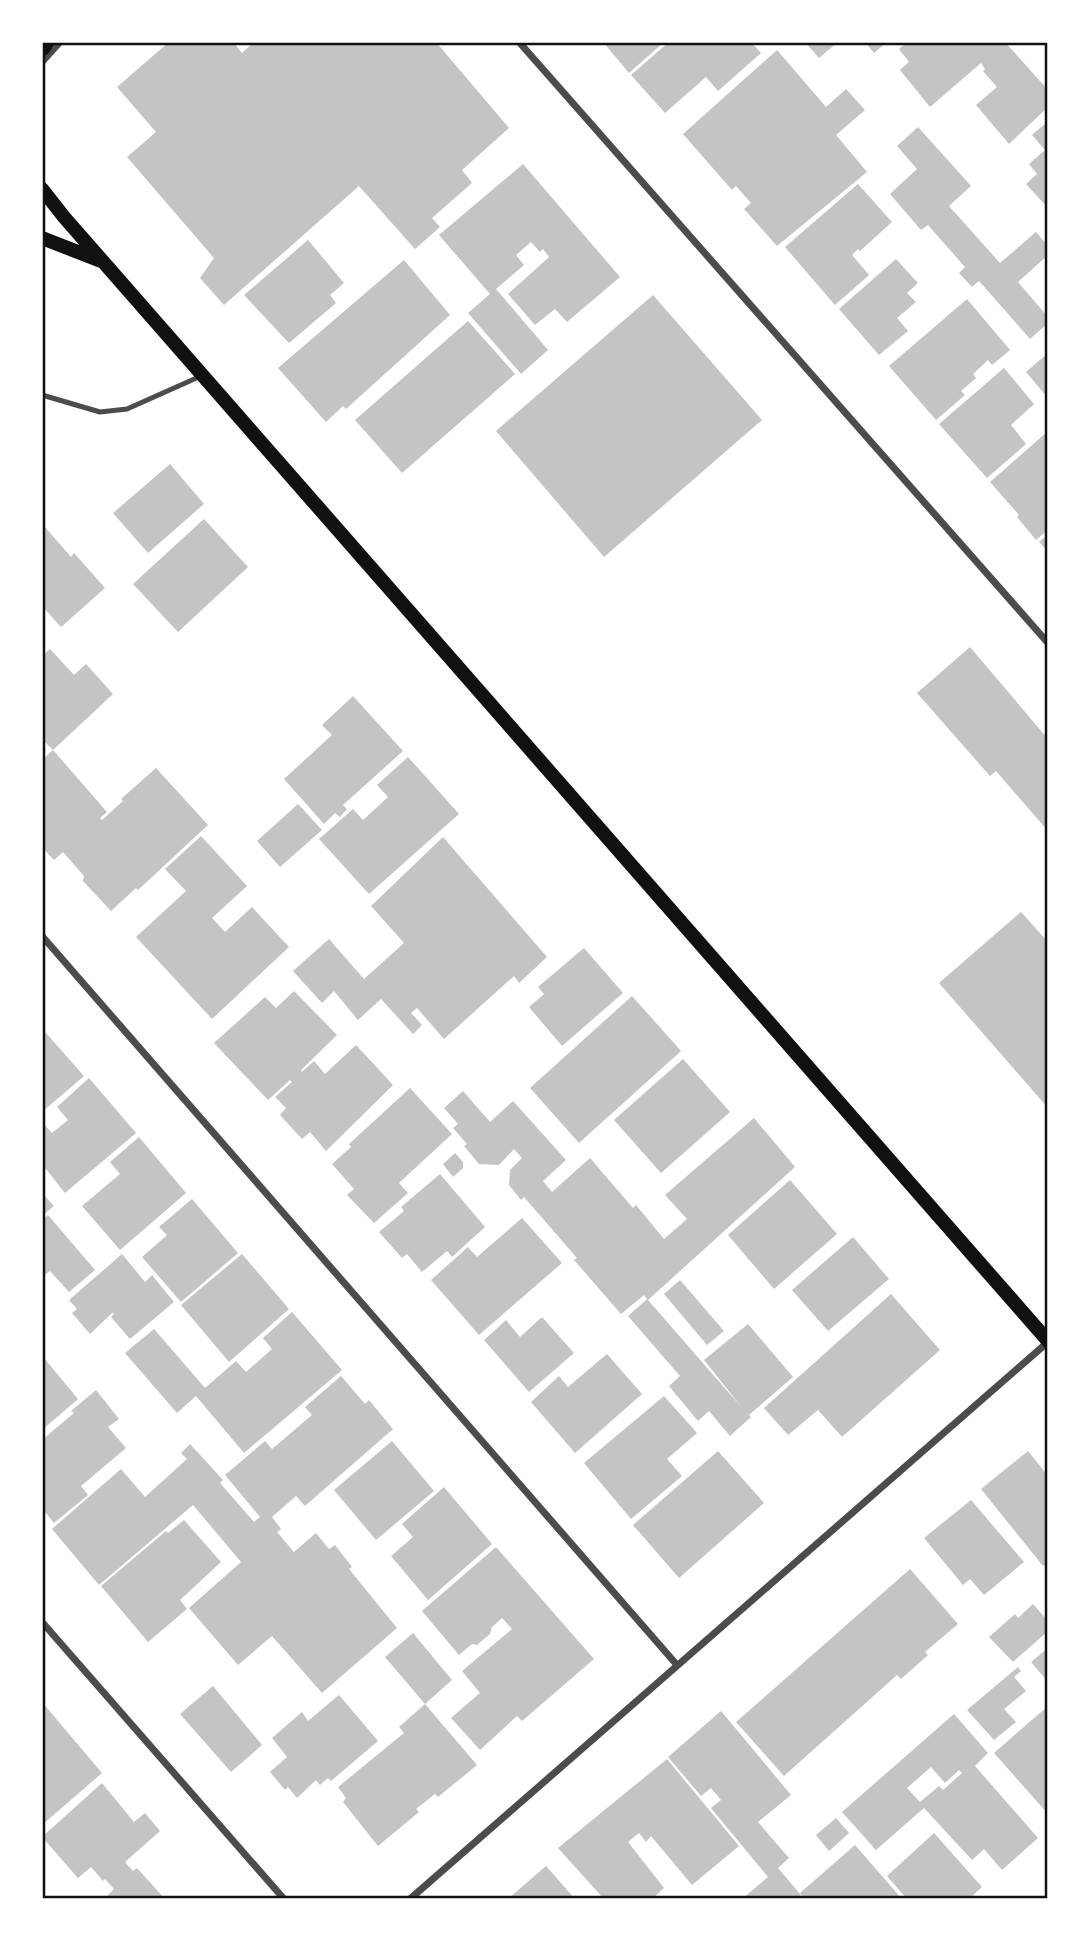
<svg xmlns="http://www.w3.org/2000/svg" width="1090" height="1941" font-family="Jost,sans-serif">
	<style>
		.building { fill: #c4c4c4; fill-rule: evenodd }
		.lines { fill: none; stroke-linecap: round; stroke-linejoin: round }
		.service { stroke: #4c4c4c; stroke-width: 5 }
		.minor { stroke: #4c4c4c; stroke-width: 7 }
		.secondary { stroke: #111; stroke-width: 14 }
		.primary { stroke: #111; stroke-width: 18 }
		.neatline { fill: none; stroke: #111; stroke-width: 2.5 }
	</style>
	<rect width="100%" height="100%" fill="#fff"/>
	<path class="building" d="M 169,42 L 233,42 L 242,53 L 254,42 L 436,42 L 509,128 L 462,170 L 472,183 L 432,218 L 440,227 L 415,249 L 359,186 L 224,305 L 200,278 L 214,258 L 127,157 L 156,132 L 117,87 Z
		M 603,42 L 664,42 L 629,73 Z
		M 669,42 L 751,42 L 761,53 L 718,91 L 706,77 L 665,113 L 631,75 Z
		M 805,42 L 838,42 L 819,58 Z
		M 865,42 L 887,42 L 874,53 Z
		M 907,42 L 1005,42 L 1048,90 L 1048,107 L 1009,144 L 976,105 L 997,87 L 983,71 L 985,69 L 981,63 L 930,107 L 900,70 L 909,62 L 899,49 Z
		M 777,50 L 826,107 L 846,89 L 865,110 L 836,135 L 867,172 L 777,246 L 744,209 L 751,203 L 736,186 L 732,190 L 683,134 Z
		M 1048,121 L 1048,208 L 1026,184 L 1037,174 L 1029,164 L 1045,150 L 1032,135 Z
		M 918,127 L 971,186 L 949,206 L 1000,263 L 1036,232 L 1048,246 L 1048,255 L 1018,282 L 1048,317 L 1048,323 L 1030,339 L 979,281 L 972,287 L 959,273 L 965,267 L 928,225 L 921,230 L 890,194 L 917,169 L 897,146 Z
		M 523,164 L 620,277 L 567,322 L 555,309 L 535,325 L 508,294 L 549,257 L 543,249 L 540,252 L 531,242 L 516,255 L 524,265 L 496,289 L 548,350 L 521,374 L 468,313 L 490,294 L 439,235 Z
		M 858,184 L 892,222 L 860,251 L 858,249 L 852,255 L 869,275 L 835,305 L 785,247 Z
		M 308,240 L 344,283 L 330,295 L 336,303 L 289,343 L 244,295 Z
		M 896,259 L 918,283 L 907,293 L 916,302 L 897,318 L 908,331 L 879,355 L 839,309 Z
		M 404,260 L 450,315 L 346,409 L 343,406 L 326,422 L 278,368 Z
		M 653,295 L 762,420 L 604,557 L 496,431 Z
		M 967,299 L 1010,350 L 992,365 L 988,360 L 973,374 L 976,378 L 961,391 L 965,395 L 936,420 L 889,366 Z
		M 468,321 L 515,374 L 402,473 L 355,420 Z
		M 1048,353 L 1048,398 L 1026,372 Z
		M 1004,368 L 1034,404 L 1011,425 L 1026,444 L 987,478 L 939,424 Z
		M 1048,431 L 1048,530 L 1036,540 L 1017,517 L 1019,515 L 990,482 Z
		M 170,464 L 204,504 L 148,553 L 113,513 Z
		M 204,519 L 248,567 L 178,632 L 133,584 Z
		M 44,526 L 71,557 L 74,553 L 105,588 L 61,627 L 42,606 L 42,528 Z
		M 1048,534 L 1048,552 L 1039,542 Z
		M 970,647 L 1048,739 L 1048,831 L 996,771 L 990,776 L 917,693 Z
		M 50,649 L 74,675 L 86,664 L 113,694 L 53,750 L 107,812 L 100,818 L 102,820 L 123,801 L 121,799 L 156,768 L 208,825 L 138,890 L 136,888 L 111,911 L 83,881 L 84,876 L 63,852 L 54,860 L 42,847 L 42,760 L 53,750 L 42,739 L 42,656 Z
		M 353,696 L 403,751 L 343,805 L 347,809 L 340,817 L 335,813 L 324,824 L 284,779 L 332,735 L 322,725 Z
		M 408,757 L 459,814 L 369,894 L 319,839 L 353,809 L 363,820 L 388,797 L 377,785 Z
		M 298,804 L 322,830 L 280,867 L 257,841 Z
		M 201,836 L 247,886 L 212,918 L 225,932 L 252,907 L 289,947 L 212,1019 L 136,937 L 186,891 L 165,869 Z
		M 443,837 L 547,957 L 519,983 L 514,976 L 444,1039 L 417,1008 L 411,1013 L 422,1025 L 413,1034 L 381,999 L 358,1020 L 334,991 L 322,1003 L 293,971 L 329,939 L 364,979 L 404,943 L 371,906 Z
		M 1021,912 L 1048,942 L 1048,1108 L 939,983 Z
		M 584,948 L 623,993 L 562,1046 L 529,1007 L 544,994 L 538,987 Z
		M 294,991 L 337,1035 L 301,1070 L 302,1072 L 314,1061 L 325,1074 L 356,1045 L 393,1085 L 326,1151 L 310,1132 L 302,1139 L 280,1115 L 286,1108 L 275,1097 L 292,1082 L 290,1080 L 268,1100 L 214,1043 L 265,997 L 276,1008 Z
		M 632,996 L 681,1051 L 579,1143 L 530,1088 Z
		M 46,1033 L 84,1076 L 42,1112 L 42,1035 Z
		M 683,1059 L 730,1112 L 661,1173 L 614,1120 Z
		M 89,1078 L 136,1133 L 65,1193 L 42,1164 L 42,1122 L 52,1133 L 68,1120 L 57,1107 Z
		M 410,1088 L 452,1134 L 399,1183 L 408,1193 L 374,1223 L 347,1195 L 354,1189 L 332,1164 L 351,1147 L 349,1144 Z
		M 463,1091 L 490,1122 L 513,1101 L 566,1160 L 543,1181 L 552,1192 L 590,1158 L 633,1208 L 636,1205 L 664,1239 L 687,1219 L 665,1195 L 754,1118 L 795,1167 L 648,1300 L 743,1409 L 704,1360 L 748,1324 L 793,1377 L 749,1415 L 751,1417 L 730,1436 L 709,1411 L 698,1421 L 669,1386 L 680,1376 L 628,1316 L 647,1299 L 644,1295 L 621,1314 L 574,1260 L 577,1258 L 524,1197 L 521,1200 L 509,1185 L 510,1170 L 522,1158 L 514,1149 L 499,1165 L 479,1164 L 464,1146 L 467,1144 L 453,1128 L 458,1124 L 444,1108 Z
		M 139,1137 L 186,1193 L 120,1250 L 82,1206 L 120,1174 L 110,1162 Z
		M 455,1153 L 463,1162 L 463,1168 L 453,1177 L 443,1164 Z
		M 440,1174 L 485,1227 L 452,1257 L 447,1251 L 422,1272 L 407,1254 L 402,1258 L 379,1232 L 404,1211 L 401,1207 Z
		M 790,1180 L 837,1234 L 774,1289 L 728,1235 Z
		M 42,1193 L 54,1206 L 42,1216 Z
		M 192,1199 L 238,1253 L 181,1302 L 142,1257 L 167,1235 L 159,1227 Z
		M 48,1215 L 95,1270 L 69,1292 L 50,1271 L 42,1277 L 42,1220 Z
		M 522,1218 L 562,1263 L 479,1335 L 431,1280 L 468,1247 L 477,1257 Z
		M 853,1237 L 889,1279 L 828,1331 L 792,1290 Z
		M 122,1254 L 145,1282 L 152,1275 L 174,1302 L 130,1339 L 111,1317 L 114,1314 L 112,1313 L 90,1334 L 72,1313 L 77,1309 L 69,1300 Z
		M 242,1254 L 289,1309 L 229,1362 L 181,1305 Z
		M 680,1280 L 724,1331 L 707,1345 L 664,1294 Z
		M 891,1294 L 940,1350 L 842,1437 L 818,1410 L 788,1435 L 764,1408 Z
		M 292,1312 L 342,1370 L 244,1453 L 196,1396 L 177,1413 L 125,1353 L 154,1329 L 205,1388 L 236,1361 L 246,1372 L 272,1349 L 263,1338 Z
		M 542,1317 L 574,1353 L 529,1392 L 484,1340 L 506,1320 L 520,1337 Z
		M 607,1354 L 642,1394 L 575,1453 L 531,1402 L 559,1376 L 568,1387 Z
		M 44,1358 L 78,1399 L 42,1430 L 42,1360 Z
		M 341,1376 L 365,1404 L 369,1400 L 393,1429 L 305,1506 L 296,1496 L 272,1517 L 281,1529 L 277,1532 L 294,1552 L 316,1533 L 329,1549 L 335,1545 L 352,1567 L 349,1569 L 397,1628 L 322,1693 L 272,1636 L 238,1665 L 189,1608 L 241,1562 L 193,1505 L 99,1585 L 52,1529 L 121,1469 L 145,1497 L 187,1459 L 181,1453 L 190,1444 L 223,1480 L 220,1483 L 254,1522 L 260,1517 L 225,1475 L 265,1441 L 272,1449 L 312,1415 L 305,1407 Z
		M 96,1390 L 119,1419 L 108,1427 L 126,1448 L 81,1486 L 88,1495 L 54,1523 L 42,1508 L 42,1440 L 74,1413 L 71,1411 Z
		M 664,1396 L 697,1433 L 667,1459 L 682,1476 L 631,1519 L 584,1463 Z
		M 392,1441 L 434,1491 L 376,1540 L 334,1490 Z
		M 718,1451 L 764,1503 L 679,1578 L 633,1525 Z
		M 1028,1451 L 1048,1476 L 1048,1563 L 1043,1566 L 981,1489 Z
		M 444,1487 L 492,1544 L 428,1600 L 391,1556 L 413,1537 L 402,1524 Z
		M 971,1500 L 1024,1562 L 984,1595 L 970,1579 L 963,1585 L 924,1538 Z
		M 184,1520 L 221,1562 L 180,1600 L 187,1609 L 148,1642 L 101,1586 L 166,1531 L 168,1533 Z
		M 496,1547 L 594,1659 L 522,1721 L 517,1716 L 480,1750 L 451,1718 L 480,1693 L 462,1671 L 512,1629 L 502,1618 L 492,1627 L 490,1634 L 477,1645 L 472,1644 L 459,1655 L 422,1611 Z
		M 910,1569 L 958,1624 L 925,1652 L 928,1655 L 901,1679 L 897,1675 L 784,1776 L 736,1722 Z
		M 1033,1604 L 1048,1621 L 1048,1631 L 1013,1662 L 989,1637 L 1015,1614 L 1018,1618 Z
		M 413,1633 L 452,1680 L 425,1704 L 385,1657 Z
		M 1048,1648 L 1048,1682 L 1031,1662 Z
		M 1018,1667 L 1021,1671 L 1014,1677 L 1026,1691 L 1004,1709 L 1016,1722 L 994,1740 L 967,1710 Z
		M 213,1686 L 262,1745 L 231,1772 L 180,1714 Z
		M 339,1695 L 378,1741 L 331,1781 L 328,1778 L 320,1785 L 316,1780 L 297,1798 L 288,1787 L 285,1790 L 270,1772 L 287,1757 L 272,1738 L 302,1712 L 308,1721 Z
		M 42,1702 L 102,1773 L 42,1825 Z
		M 425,1704 L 477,1765 L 438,1797 L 435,1794 L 416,1809 L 419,1812 L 378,1846 L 343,1802 L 346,1798 L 338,1787 L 404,1733 L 399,1727 Z
		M 1048,1706 L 1048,1814 L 994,1753 Z
		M 721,1711 L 791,1795 L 758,1822 L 789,1858 L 778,1868 L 801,1895 L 797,1899 L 742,1899 L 768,1877 L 711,1808 L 721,1800 L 711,1788 L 701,1796 L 668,1757 Z
		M 954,1714 L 988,1753 L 975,1766 L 1038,1838 L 1002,1870 L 984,1849 L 972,1860 L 924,1808 L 876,1850 L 842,1812 ZM 931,1767 L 945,1783 L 959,1770 L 962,1773 L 943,1790 L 939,1786 L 920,1802 L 907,1788 Z
		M 667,1759 L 739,1846 L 692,1885 L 651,1836 L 646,1842 L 639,1833 L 628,1842 L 664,1888 L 652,1899 L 604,1899 L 558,1848 Z
		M 102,1783 L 134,1822 L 145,1813 L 160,1831 L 125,1862 L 133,1871 L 137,1868 L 165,1899 L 104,1899 L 114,1889 L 105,1879 L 103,1881 L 91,1867 L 78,1878 L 42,1837 Z
		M 836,1818 L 849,1833 L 829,1851 L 816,1835 Z
		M 934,1833 L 982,1887 L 969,1899 L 907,1899 L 887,1876 Z
		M 855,1845 L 902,1899 L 805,1899 L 800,1893 Z
		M 546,1866 L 575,1899 L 508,1899 Z"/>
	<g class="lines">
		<path class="service" d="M 42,395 L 100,412 L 127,409 L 201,376"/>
		<path class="minor" d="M 519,42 L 1048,643
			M 42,62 L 60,42
			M 42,936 L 677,1665
			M 42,1622 L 284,1899
			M 410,1899 L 1048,1342"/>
		<path class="secondary" d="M 42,189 L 64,217 L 1048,1341
			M 42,238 L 101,261"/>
		<path class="primary" d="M 42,47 L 45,42"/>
	</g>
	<rect width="1090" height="1941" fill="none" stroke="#ffffff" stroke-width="88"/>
	<rect x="44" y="44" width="1002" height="1853" class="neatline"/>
</svg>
